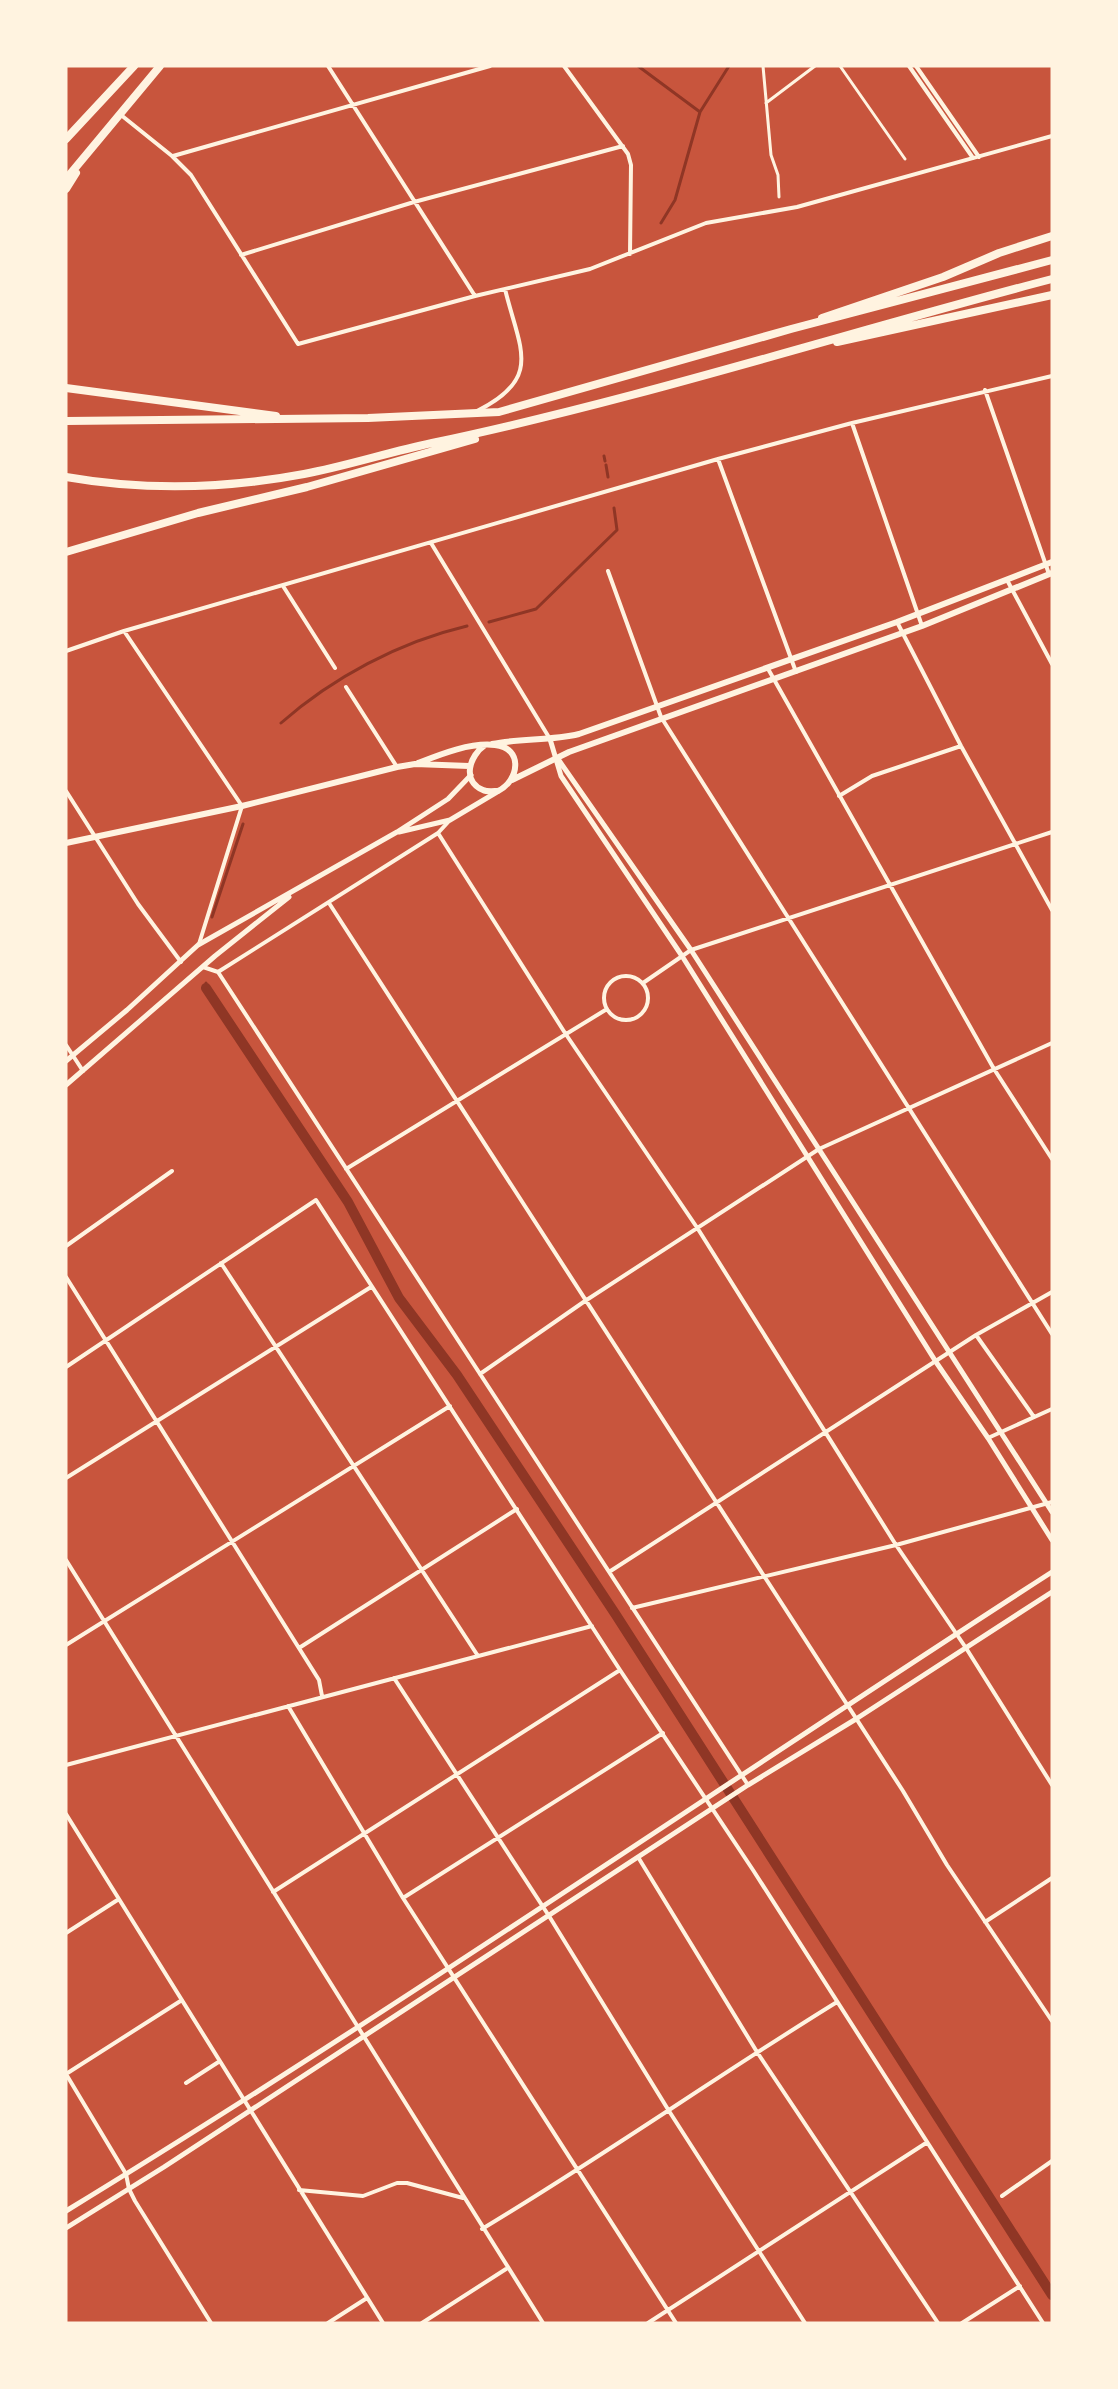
<svg xmlns="http://www.w3.org/2000/svg" width="1118" height="2389" font-family="'Work Sans',sans-serif">
	<style>
		.lines { fill: none; stroke-linecap: round; stroke-linejoin: round }
		.stream { stroke: #8f3625; stroke-width: 3 }
		.canal { stroke: #8f3625; stroke-width: 10 }
		.pedestrian { stroke: #fff3e0; stroke-width: 3 }
		.minor { stroke: #fff3e0; stroke-width: 4 }
		.tertiary { stroke: #fff3e0; stroke-width: 5 }
		.secondary { stroke: #fff3e0; stroke-width: 6 }
		.motorway { stroke: #fff3e0; stroke-width: 8 }
	</style>
	<rect width="100%" height="100%" fill="#c8553d"/>
	<g class="lines">
		<path class="stream" d="M 638,66 L 700,112
			M 661,223 L 675,200 L 700,112 L 729,66
			M 604,456 L 605,461
			M 606,465 L 608,477
			M 489,622 L 536,609 L 617,530 L 614,508
			M 281,723 C 332,678 399,642 467,626
			M 212,917 L 243,824
			M 206,983 L 206,988"/>
		<path class="canal" d="M 206,988 L 348,1202 L 399,1298 L 457,1375 L 616,1615 L 1052,2295"/>
		<path class="pedestrian" d="M 763,66 L 771,155 L 778,175 L 779,197
			M 840,66 L 905,159
			M 766,103 L 815,66"/>
		<path class="minor" d="M 328,66 L 475,296
			M 564,66 L 628,154 L 631,165 L 630,254
			M 909,66 L 973,158
			M 916,66 L 979,157
			M 121,115 L 172,156 L 191,175 L 298,344 L 475,296 L 590,269 L 706,223 L 797,207 L 1052,136
			M 173,156 L 490,66
			M 241,255 L 414,202 L 623,146
			M 985,390 L 1049,574
			M 477,411 C 544,378 519,348 505,289
			M 852,423 L 922,626
			M 718,459 L 796,672
			M 431,543 L 550,739
			M 608,571 L 661,717 L 1052,1334
			M 1007,580 L 1052,664
			M 283,586 L 335,668
			M 897,622 L 961,746 L 1052,910
			M 124,631 L 242,806 L 199,944
			M 66,651 L 124,631 L 718,459 L 852,423 L 1052,376
			M 767,667 L 994,1069 L 1052,1159
			M 346,687 L 397,767
			M 66,791 L 138,904 L 181,962
			M 839,796 L 872,776 L 961,746
			M 438,833 L 565,1033 L 698,1229 L 896,1545 L 966,1648 L 1052,1785
			M 329,903 L 903,1791 L 947,1865 L 1052,2021
			M 203,967 L 218,972
			M 218,972 L 748,1785
			M 218,972 L 438,833 L 450,820
			M604 998a22 22 0 1 1 44 0a22 22 0 1 1-44 0Z
			M 643,983 L 691,950 L 1052,832
			M 66,1045 L 83,1071
			M 346,1169 L 607,1009
			M 66,1246 L 172,1171
			M 221,1263 L 478,1656
			M 66,1277 L 319,1680 L 322,1696
			M 976,1335 L 1034,1417
			M 66,1367 L 316,1200 L 620,1670 L 753,1870 L 1043,2323
			M 480,1374 L 585,1301 L 819,1149 L 1052,1043
			M 988,1438 L 1052,1409
			M 66,1478 L 371,1287
			M 66,1560 L 543,2323
			M 609,1572 L 976,1335 L 1052,1292
			M 632,1608 L 896,1545 L 1052,1502
			M 66,1645 L 450,1406
			M 299,1648 L 517,1509
			M 394,1678 L 549,1916 L 669,2111 L 805,2323
			M 288,1706 L 403,1898 L 676,2323
			M 66,1765 L 592,1626
			M 66,1814 L 383,2323
			M 638,1857 L 757,2052 L 938,2323
			M 273,1892 L 620,1670
			M 403,1898 L 663,1733
			M 985,1922 L 1052,1878
			M 66,1933 L 119,1899
			M 66,2074 L 126,2174 L 129,2189 L 135,2201 L 211,2323
			M 66,2074 L 182,2000
			M 186,2083 L 220,2061
			M 299,2190 L 363,2196 L 397,2183 L 407,2183 L 463,2198
			M 1002,2196 L 1052,2161
			M 482,2229 C 602,2157 717,2076 837,2002
			M 328,2323 L 367,2298
			M 422,2323 L 506,2269
			M 648,2323 L 926,2143
			M 962,2323 L 1020,2286"/>
		<path class="tertiary" d="M 550,739 L 561,776 L 682,956 L 936,1362 L 988,1438 L 1052,1540
			M 558,759 L 691,950 L 1052,1512
			M 399,832 L 450,820 L 497,792
			M 66,1061 L 127,1010 L 198,945 L 397,832 L 448,799 L 471,775
			M 66,1085 L 215,956 L 289,897
			M 66,2211 C 400,2007 723,1784 1052,1572
			M 66,2228 L 164,2167 L 748,1785 L 856,1719 L 1052,1592"/>
		<path class="secondary" d="M 492,744 C 522,738 550,741 579,734 L 897,622 L 1052,562
			M 418,763 C 441,754 471,742 495,745 C 524,748 519,781 498,791 C 494,791 487,792 483,790 C 461,781 470,755 485,745
			M 512,780 L 569,752 L 922,626 L 1052,573
			M 66,843 L 242,806 L 397,767 L 415,764 L 469,766"/>
		<path class="motorway" d="M 66,139 L 134,66
			M 66,179 L 160,66
			M 66,189 L 76,173
			M 822,318 L 943,277 L 999,253 L 1052,236
			M 837,342 L 1052,295
			M 66,388 L 276,416
			M 66,421 L 368,418 L 499,412 L 791,329 L 1052,260
			M 66,477 C 146,491 224,489 304,474 C 347,466 389,452 432,443 C 641,399 845,333 1052,279
			M 66,552 L 198,513 L 307,487 L 475,439"/>
	</g>
	<rect width="1118" height="2389" fill="none" stroke="#fff3e0" stroke-width="135"/>
</svg>
